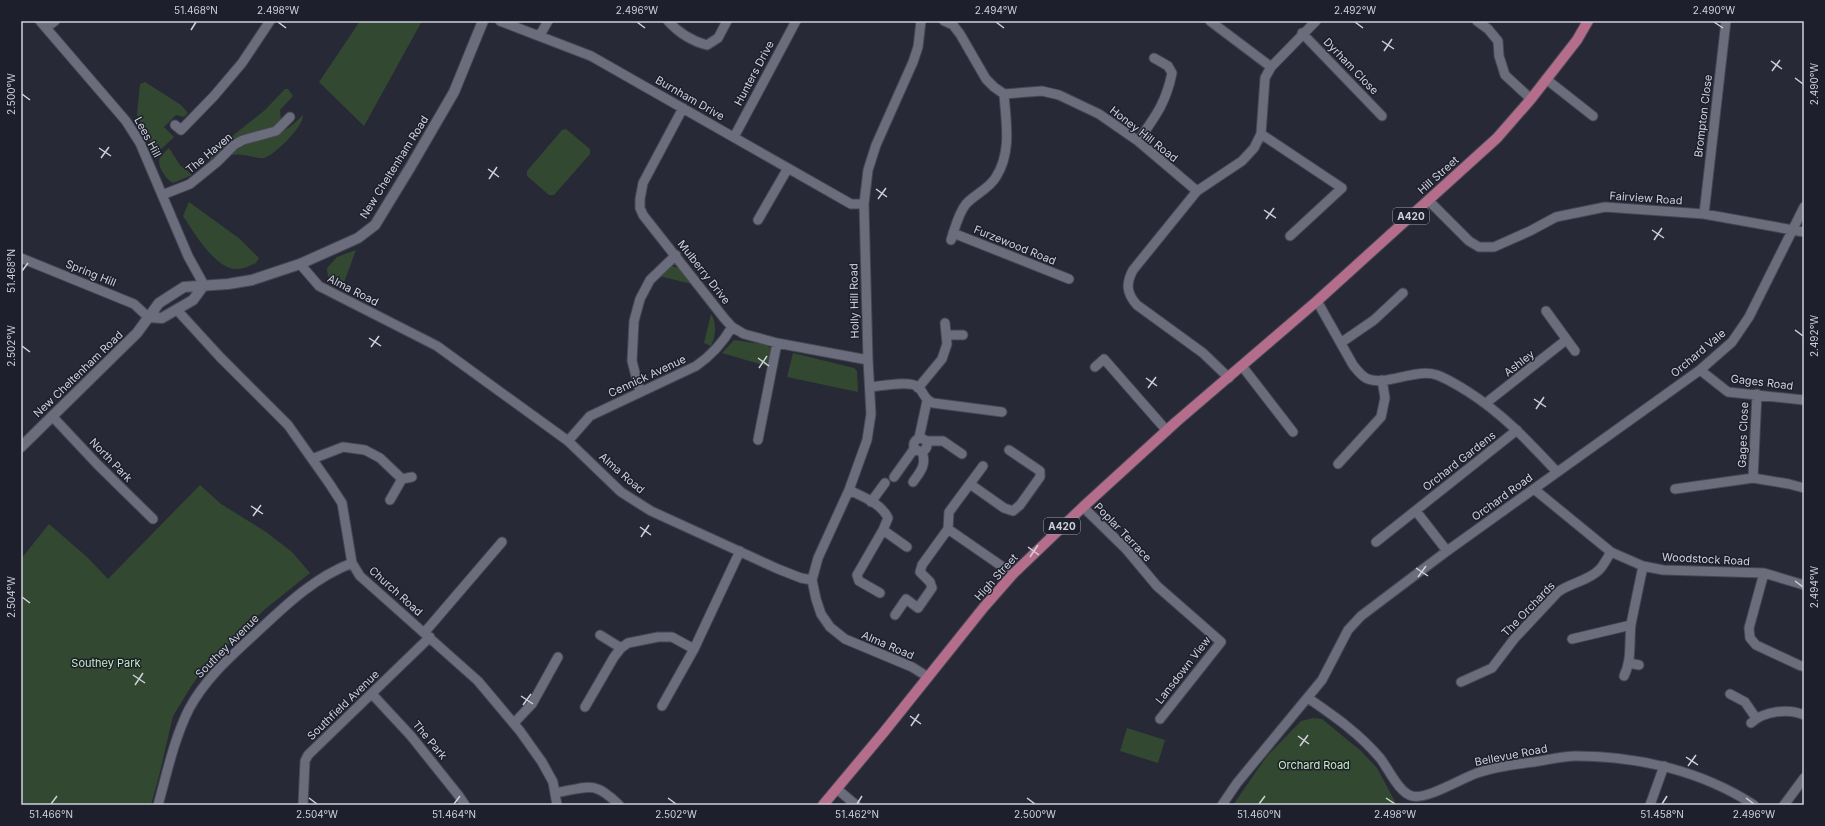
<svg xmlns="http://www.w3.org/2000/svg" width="1825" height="826" font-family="Inter,sans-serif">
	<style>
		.green { fill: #334830 }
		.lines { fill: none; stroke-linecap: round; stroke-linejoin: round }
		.minor-casing { stroke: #454752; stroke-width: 11 }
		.tertiary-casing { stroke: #454752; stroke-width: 12 }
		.primary-casing { stroke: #454752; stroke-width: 12 }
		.minor { stroke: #6b6d7d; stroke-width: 9 }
		.tertiary { stroke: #6b6d7d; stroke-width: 10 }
		.primary { stroke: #b46e8b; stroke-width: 10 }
		.ticks { fill: none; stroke: #cfd1da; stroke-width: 1.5 }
		.labels { text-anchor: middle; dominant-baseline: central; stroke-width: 3; stroke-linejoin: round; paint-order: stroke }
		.shield { fill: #1d1f2c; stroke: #9a9ca6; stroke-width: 1 }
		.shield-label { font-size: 10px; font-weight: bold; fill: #cfd1da }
		.street-label { font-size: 11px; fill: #cfd1da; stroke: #1d1f2c }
		.park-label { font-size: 11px; fill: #c4eebc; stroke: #1d1f2c }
		.neatline { fill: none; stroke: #cfd1da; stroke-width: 1.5 }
		.ticks-label { font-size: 10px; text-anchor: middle; fill: #cfd1da }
	</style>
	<rect width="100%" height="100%" fill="#272936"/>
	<path class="green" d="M 360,21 L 422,21 L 364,126 L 319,82 Z
		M 145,82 L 181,105 L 188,113 L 184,117 L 176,115 L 164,127 L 174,137 L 156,154 L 137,115 L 140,84 Z
		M 285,89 L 288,89 L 293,96 L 280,110 L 281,120 L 275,127 L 247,135 L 210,164 L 209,162 L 210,158 L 231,137 L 265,110 Z
		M 303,115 C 304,126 275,155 264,158 C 257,159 249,155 243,155 C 238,154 234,155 230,155 C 246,141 261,140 280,132 C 289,129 296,122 303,115 Z
		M 566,129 L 590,149 L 590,154 L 554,195 L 549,195 L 527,176 L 527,171 L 562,130 Z
		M 169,148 L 180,165 L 192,175 L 173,183 C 167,180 156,166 160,158 C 162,154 166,151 169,148 Z
		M 189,202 L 240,239 L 259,258 L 256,263 C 251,265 244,269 238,269 C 216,271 193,231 183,216 Z
		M 356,250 L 342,288 C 332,284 327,279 327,268 L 337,257 Z
		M 670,266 C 681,266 686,275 692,284 L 659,276 Z
		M 711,314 C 717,324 716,335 711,346 L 704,343 Z
		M 734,340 L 767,345 L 772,350 L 770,367 L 722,353 Z
		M 793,353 L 854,368 L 857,371 L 858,392 L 787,377 Z
		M 200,485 L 221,504 L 266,532 L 292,552 L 310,573 L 264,610 L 206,666 L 192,685 L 173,716 L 159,776 L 151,805 L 21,805 L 21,559 L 49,524 L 88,558 L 108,579 Z
		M 1313,718 L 1322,719 L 1361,751 L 1377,768 L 1397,805 L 1233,805 L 1267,756 L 1301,721 Z
		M 1127,728 L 1165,740 L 1158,763 L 1120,751 Z"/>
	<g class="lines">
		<defs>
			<path id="minor" d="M 40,21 L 126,121 L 140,143 L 188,256 L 204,285
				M 500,21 L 591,56 L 851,204 L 864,204
				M 668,21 C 679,33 691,41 707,45 L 718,38 L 727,21
				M 921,21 L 918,47 L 913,62 L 876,145 L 868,170 L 864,204 L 868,360 L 871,414 L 867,440 L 849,490 L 818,558 L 812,580 L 816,599 L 821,614 L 830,627 L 845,639 L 912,667 L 928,677
				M 944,21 L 953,25 L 960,34 L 986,79 L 994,87 L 1004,94 L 1042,91 L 1059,95 L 1099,114 L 1138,141 L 1197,191
				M 1210,21 L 1271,67
				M 1477,21 L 1488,29 L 1498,41 L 1499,56 L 1505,75 L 1531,99
				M 46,28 L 55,21
				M 1302,33 L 1382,116
				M 540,35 L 548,21
				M 1546,79 L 1593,116
				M 683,108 L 643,183 L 640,199 L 640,208 L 643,215 L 724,318 L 732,327 L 744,334 L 777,343 L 868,360
				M 175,125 L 181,130 L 214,96 L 242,63 L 270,21
				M 1261,134 L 1342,188 L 1290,236
				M 734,137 L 796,21
				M 1138,141 C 1155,117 1166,103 1172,73 L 1168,66 L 1154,58
				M 162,195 L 190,184 L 217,162 L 234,145 L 243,140 L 276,131 L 290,117
				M 1428,200 L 1469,241 L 1479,247 L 1494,247 L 1530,231 L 1556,217 L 1605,207 L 1704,214 L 1804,232
				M 1704,214 L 1726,21
				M 758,220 L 788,168
				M 953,233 L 1069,279
				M 951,240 C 955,228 958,214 966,204 C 975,194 989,189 996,177 C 1012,152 1006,122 1004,94
				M 21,258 L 134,304 L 148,317
				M 300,264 L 319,286 L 437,346 L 568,441 L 621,492 L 651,511 L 778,569 L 801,578 L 812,580
				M 1317,301 L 1353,365 C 1357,370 1362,377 1368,379 C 1388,386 1414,368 1437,375 C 1448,379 1457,385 1467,391 C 1502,413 1529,442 1557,472
				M 177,310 L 220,357 L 288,425 L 329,483 L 342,503 L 352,563 L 360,576 L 478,681 L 520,731 L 542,762 L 553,782 L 557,805
				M 1546,311 L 1575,351
				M 946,335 L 963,335
				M 1342,342 L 1374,320 L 1403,293
				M 1242,366 L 1293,432
				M 1095,367 L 1104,359 L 1167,431
				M 1700,370 L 1728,392 L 1804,400
				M 1229,378 L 1203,353 L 1137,305 C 1126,293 1126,283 1133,270 L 1197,191 L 1242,161 L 1254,148 L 1261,134 L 1265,78 L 1271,67 L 1316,21
				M 870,387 C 882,386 910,380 918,387 C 925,393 923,399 933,403 L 1002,412
				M 918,388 L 942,359 L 947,344 L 945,323
				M 640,392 L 632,361 L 634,321 L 640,299 L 650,280 L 676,255
				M 1486,403 L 1566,340
				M 52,416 L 97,464 L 153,519
				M 919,438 C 928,439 930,447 922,452 L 914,449 C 913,443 914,441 919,438 L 927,401
				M 758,440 L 777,343
				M 568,441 L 590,416 L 696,366 C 712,355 722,344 732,327
				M 927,441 L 943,441 L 962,454
				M 312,459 L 343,447 L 365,450 L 380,458 L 402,479
				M 1338,464 L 1381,417 L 1385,398 L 1382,380
				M 894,477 L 914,449
				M 1753,478 L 1789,484 L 1804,488
				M 913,482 C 920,472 927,465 922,452
				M 970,484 L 1004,508 L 1013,511 L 1020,505 L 1040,477 L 1040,471 L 1009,450
				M 1534,489 L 1611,552 L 1643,566 L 1663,570 L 1764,573 L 1804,585
				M 1675,489 L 1753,478 L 1757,394
				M 849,490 C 863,497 881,503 888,518 L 883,530 L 857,575 L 859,581 L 880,593
				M 390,500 L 402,479 L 412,477
				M 871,502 L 885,483
				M 1083,507 L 1126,549 L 1157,586 L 1221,642 L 1160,719
				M 1416,511 L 1447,551
				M 948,529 L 949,512 L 983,466
				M 883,530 L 907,547
				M 1376,542 L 1517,430
				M 1764,573 L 1749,628 L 1750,638 L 1756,645 L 1801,666
				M 895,615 L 906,599 L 918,608 L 932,588 L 930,582 L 920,572 L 922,565 L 948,529 L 1013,574
				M 424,633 L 502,542
				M 600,635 L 621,648
				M 1572,639 L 1631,625
				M 1629,663 L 1639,665
				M 1624,676 C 1632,660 1629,642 1631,624 C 1635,604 1639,585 1643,566
				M 1461,682 L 1492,668 L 1514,639 L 1558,592 C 1570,583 1588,581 1599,570 C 1604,565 1607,558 1611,552
				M 372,694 L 411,736 L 459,796 L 465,805
				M 1730,694 L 1745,702 L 1756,718
				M 1308,698 C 1334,716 1359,733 1380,758 C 1388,768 1399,793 1412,796 C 1427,800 1462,778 1477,773 C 1495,767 1515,764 1534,762 C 1547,760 1562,756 1576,756 C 1638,756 1702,771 1754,805
				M 662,706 L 694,649 L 740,551
				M 585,707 L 614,657 L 621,648 L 628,643 L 658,637 L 672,637 L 694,649
				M 514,723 L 532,704 L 558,657
				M 1751,723 C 1764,711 1788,708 1804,715
				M 837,789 L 856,805
				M 556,793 C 588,787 594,780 619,805
				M 158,805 C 167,773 174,739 189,709 C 205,679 230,657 255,634 C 285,606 313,578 352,563
				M 303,805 L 305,761 L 308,755 L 430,637
				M 1222,805 L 1237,783 L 1322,680 L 1348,630 L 1361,616 L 1447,551 L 1700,370 L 1732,342 L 1749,317 L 1804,207
				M 1650,805 L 1664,766
				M 1784,805 L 1804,778"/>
			<path id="tertiary" d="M 148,317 L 162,318 L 193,300 L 204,285
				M 21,447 L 137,333 L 159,303 L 184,287 L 228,284 L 252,280 L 300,264 L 358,238 L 375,225 L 411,166 L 454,92 L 483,21"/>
			<path id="primary" d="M 823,805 L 884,732 L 984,607 L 1013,574 L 1083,507 L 1176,422 L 1317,301 L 1497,138 L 1531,99 L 1577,40 L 1588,21"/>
		</defs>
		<use href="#minor" class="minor-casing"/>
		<use href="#tertiary" class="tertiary-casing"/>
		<use href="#primary" class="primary-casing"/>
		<use href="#minor" class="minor"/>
		<use href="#tertiary" class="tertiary"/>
		<use href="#primary" class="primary"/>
	</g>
	<path class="ticks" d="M 278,22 L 286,28M 637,22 L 645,28M 996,22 L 1004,28M 1355,22 L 1363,28M 1714,22 L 1723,28M 191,30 L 196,22M 1382,41 L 1394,49M 1384,51 L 1392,39M 1771,61 L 1782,69M 1772,71 L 1780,60M 1795,78 L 1803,84M 22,94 L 30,100M 99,148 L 111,156M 101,158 L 109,147M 488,169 L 499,177M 489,179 L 497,167M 876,189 L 887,197M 878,199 L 886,188M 1264,210 L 1276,218M 1266,219 L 1274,208M 1652,230 L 1664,238M 1654,240 L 1662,228M 22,271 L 28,263M 1795,330 L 1803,336M 369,338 L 381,346M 22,346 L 30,352M 371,347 L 379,336M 758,358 L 769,366M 759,368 L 767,356M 1146,378 L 1157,386M 1148,388 L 1156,377M 1534,399 L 1546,407M 1536,409 L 1544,397M 251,506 L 263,514M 253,516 L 261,505M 640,527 L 651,535M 641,537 L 649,525M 1028,547 L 1039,555M 1030,557 L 1038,545M 1416,568 L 1428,576M 1418,577 L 1426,566M 1795,581 L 1803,587M 22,597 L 30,603M 133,675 L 145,683M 135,685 L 143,673M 521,696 L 533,704M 523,705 L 531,694M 910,716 L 921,724M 911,726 L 919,714M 1298,736 L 1309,744M 1300,746 L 1308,735M 1686,757 L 1698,765M 1688,766 L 1696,755M 309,798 L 317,804M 668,798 L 676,804M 1027,798 L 1035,804M 1386,798 L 1395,804M 1746,798 L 1754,804M 51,804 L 57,796M 454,804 L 460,796M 857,804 L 862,796M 1259,804 L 1265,796M 1662,804 L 1667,796"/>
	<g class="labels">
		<g class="shield">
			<rect x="1393" y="208" width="36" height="16" rx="3"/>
			<rect x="1044" y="518" width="36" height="16" rx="3"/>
		</g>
		<g class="shield-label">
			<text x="1411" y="216">A420</text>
			<text x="1062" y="526">A420</text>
		</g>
		<g class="street-label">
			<text transform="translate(1351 66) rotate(46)">Dyrham Close</text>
			<text transform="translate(754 73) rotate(-62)">Hunters Drive</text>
			<text transform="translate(690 98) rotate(30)">Burnham Drive</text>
			<text transform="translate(1703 116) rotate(-83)">Brompton Close</text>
			<text transform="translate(1144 134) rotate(38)">Honey Hill Road</text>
			<text transform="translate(148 137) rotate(62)">Lees Hill</text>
			<text transform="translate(209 153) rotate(-40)">The Haven</text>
			<text transform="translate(394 167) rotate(-58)">New Cheltenham Road</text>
			<text transform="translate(1438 175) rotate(-42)">Hill Street</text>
			<text transform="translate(1646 198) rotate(4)">Fairview Road</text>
			<text transform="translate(1015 245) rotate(22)">Furzewood Road</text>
			<text transform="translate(704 272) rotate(52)">Mulberry Drive</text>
			<text transform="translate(91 273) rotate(22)">Spring Hill</text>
			<text transform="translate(353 290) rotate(27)">Alma Road</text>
			<text transform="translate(854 301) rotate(-91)">Holly Hill Road</text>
			<text transform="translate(1698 353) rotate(-40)">Orchard Vale</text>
			<text transform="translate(1519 363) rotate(-38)">Ashley</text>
			<text transform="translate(78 374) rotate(-44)">New Cheltenham Road</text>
			<text transform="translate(647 376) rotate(-25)">Cennick Avenue</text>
			<text transform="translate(1762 382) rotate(7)">Gages Road</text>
			<text transform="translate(1743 435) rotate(-88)">Gages Close</text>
			<text transform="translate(111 460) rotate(46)">North Park</text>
			<text transform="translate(1459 461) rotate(-38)">Orchard Gardens</text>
			<text transform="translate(622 473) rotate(41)">Alma Road</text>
			<text transform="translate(1502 497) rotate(-36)">Orchard Road</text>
			<text transform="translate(1123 532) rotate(46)">Poplar Terrace</text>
			<text transform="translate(1706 559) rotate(3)">Woodstock Road</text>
			<text transform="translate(996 577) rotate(-48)">High Street</text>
			<text transform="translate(396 591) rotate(42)">Church Road</text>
			<text transform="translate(1528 609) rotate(-46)">The Orchards</text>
			<text transform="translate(888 645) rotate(23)">Alma Road</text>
			<text transform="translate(227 646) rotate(-45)">Southey Avenue</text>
			<text transform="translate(1183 670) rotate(-52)">Lansdown View</text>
			<text transform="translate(343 705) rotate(-44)">Southfield Avenue</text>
			<text transform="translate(430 740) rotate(50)">The Park</text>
			<text transform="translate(1511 755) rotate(-11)">Bellevue Road</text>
		</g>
		<g class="park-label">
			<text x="106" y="663">Southey Park</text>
			<text x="1314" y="765">Orchard Road</text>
		</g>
	</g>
	<rect width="1825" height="826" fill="none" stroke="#1d1f2c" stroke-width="44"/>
	<rect x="22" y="22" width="1781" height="782" class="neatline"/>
	<g class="ticks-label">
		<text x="196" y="14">51.468°N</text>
		<text x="278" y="14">2.498°W</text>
		<text x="637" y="14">2.496°W</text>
		<text x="996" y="14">2.494°W</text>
		<text x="1355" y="14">2.492°W</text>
		<text x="1714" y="14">2.490°W</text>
		<text transform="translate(1814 84) rotate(-90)" y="4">2.490°W</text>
		<text transform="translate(11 94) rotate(-90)" y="4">2.500°W</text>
		<text transform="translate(11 271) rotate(-90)" y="4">51.468°N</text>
		<text transform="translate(1814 336) rotate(-90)" y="4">2.492°W</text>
		<text transform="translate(11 346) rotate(-90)" y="4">2.502°W</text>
		<text transform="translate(1814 587) rotate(-90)" y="4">2.494°W</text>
		<text transform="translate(11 597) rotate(-90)" y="4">2.504°W</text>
		<text x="51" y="818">51.466°N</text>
		<text x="317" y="818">2.504°W</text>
		<text x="454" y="818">51.464°N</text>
		<text x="676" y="818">2.502°W</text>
		<text x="857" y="818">51.462°N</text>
		<text x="1035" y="818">2.500°W</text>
		<text x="1259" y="818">51.460°N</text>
		<text x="1395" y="818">2.498°W</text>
		<text x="1662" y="818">51.458°N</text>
		<text x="1754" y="818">2.496°W</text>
	</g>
</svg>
